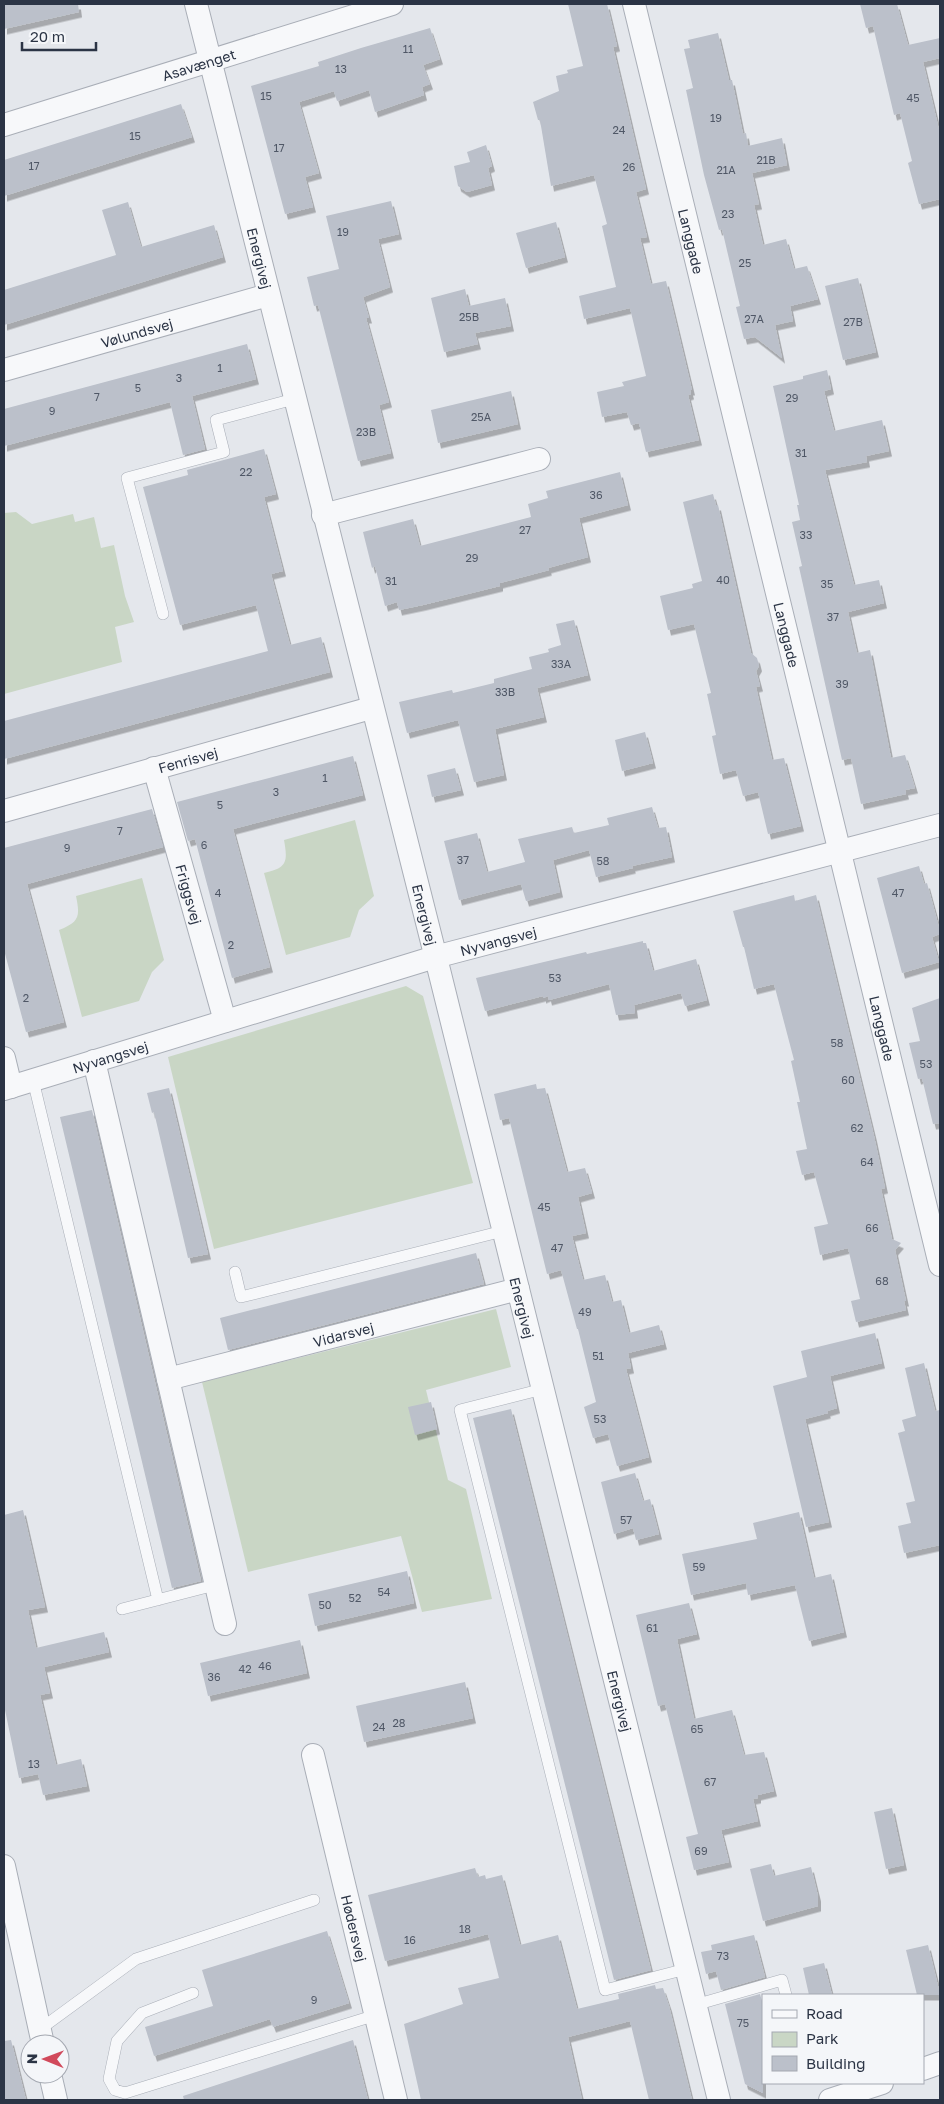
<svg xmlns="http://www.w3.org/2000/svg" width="944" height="2104" font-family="'Golos Text',sans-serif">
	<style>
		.green { fill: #c9d6c5 }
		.building { fill: #bbc0ca; filter: url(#shadow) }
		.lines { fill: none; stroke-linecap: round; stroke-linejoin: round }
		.service-casing { stroke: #a9aeb7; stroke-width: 12 }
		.minor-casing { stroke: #a9aeb7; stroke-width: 24 }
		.service { stroke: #f7f8fa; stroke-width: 11 }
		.minor { stroke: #f7f8fa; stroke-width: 22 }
		.labels { text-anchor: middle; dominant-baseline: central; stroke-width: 4.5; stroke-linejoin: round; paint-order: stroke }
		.number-label { font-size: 11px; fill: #4f5766 }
		.street-label { font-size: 14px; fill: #2b3445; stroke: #f4f6f9 }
	</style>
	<defs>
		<filter id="shadow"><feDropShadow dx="3" dy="5.5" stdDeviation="0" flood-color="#0004"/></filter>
	</defs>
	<rect width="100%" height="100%" fill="#e4e7ec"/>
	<path class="green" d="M 16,512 L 32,524 L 73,514 L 75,522 L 94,517 L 101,548 L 114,545 L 125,596 L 134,622 L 115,627 L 122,662 L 4,694 L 4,513 Z
		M 355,820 L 374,896 L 359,910 L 350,937 L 286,955 L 264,873 C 287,868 288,862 284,840 Z
		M 142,878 L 164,960 L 152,972 L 139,1001 L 82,1017 L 59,930 C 80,922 80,916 76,896 Z
		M 406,986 L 423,996 L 473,1183 L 214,1249 L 168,1057 Z
		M 496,1309 L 511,1367 L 426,1390 L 448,1480 L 466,1489 L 492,1599 L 422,1612 L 401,1536 L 248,1572 L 202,1382 Z"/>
	<path class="building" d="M 4,4 L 78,4 L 79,12 L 4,29 Z
		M 568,4 L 607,4 L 617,46 L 613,47 L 646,189 L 636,192 L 647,237 L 640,238 L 651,284 L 666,281 L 692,390 L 690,390 L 691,394 L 688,395 L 699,440 L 646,452 L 639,423 L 631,425 L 627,412 L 602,417 L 597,392 L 624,386 L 622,382 L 646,376 L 630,308 L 584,319 L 579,296 L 616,287 L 602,226 L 607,224 L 594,175 L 551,186 L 540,120 L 538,120 L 533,102 L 559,91 L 556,76 L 568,73 L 567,70 L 583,66 Z
		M 860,4 L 897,4 L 908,45 L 940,38 L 940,58 L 923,62 L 940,134 L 940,199 L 919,204 L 908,163 L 912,161 L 900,113 L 894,115 L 873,26 L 866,28 Z
		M 430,28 L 440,59 L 423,65 L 430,84 L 422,87 L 424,95 L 375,112 L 369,90 L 337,101 L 334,91 L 299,102 L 319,173 L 305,177 L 313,207 L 285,214 L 251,86 L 319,66 L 318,62 L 361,48 Z
		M 718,33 L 729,80 L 732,80 L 743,134 L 746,133 L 748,146 L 782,138 L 787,165 L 752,173 L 759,204 L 754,205 L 763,245 L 786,239 L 794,269 L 807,266 L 818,299 L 790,306 L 793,321 L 775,325 L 782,358 L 755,337 L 744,339 L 736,307 L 740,306 L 722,229 L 719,230 L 704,175 L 686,90 L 693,88 L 684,49 L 690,48 L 688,40 Z
		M 181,104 L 192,137 L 4,196 L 4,160 Z
		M 486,145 L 492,166 L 488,168 L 492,185 L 467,192 L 458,186 L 454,166 L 470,162 L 467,152 Z
		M 391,201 L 399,234 L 378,239 L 390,287 L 363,297 L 369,318 L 366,318 L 389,402 L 379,405 L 391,453 L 358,461 L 318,305 L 314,306 L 307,277 L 339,269 L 326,216 Z
		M 128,202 L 141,247 L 214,225 L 223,257 L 4,325 L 4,290 L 116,255 L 102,210 Z
		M 556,222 L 565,257 L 526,268 L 516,233 Z
		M 858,278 L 876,352 L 843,360 L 825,286 Z
		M 465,289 L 469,306 L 505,298 L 511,326 L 475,333 L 478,344 L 444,352 L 431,298 Z
		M 247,344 L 256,379 L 192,396 L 205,449 L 183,455 L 170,402 L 4,446 L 4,409 Z
		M 827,370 L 831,389 L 824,391 L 834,431 L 882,420 L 889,451 L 866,456 L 867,462 L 825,470 L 854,585 L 879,580 L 884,603 L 848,612 L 857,653 L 870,650 L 891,758 L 905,755 L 915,788 L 905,790 L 906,794 L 861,804 L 851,758 L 842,760 L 799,567 L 802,566 L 792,522 L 800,520 L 797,505 L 799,505 L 773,386 L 803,379 L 803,376 Z
		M 511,391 L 518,424 L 438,443 L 431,410 Z
		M 264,449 L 276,494 L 264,497 L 283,571 L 271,574 L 290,645 L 321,637 L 330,672 L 4,759 L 4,721 L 268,651 L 256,605 L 180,625 L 143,487 L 188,475 L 187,470 Z
		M 620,472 L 628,505 L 579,518 L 588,557 L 548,568 L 549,570 L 500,583 L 500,586 L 423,605 L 399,610 L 397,602 L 385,606 L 375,566 L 372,568 L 363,532 L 413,519 L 420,546 L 531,517 L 528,504 L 548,498 L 546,491 Z
		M 713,494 L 716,505 L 718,505 L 751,653 L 757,658 L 759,666 L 756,671 L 760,686 L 756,687 L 772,760 L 784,758 L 801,826 L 768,834 L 758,792 L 743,796 L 736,770 L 720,774 L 712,736 L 716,735 L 707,694 L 711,693 L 694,624 L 668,630 L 660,596 L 693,588 L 692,584 L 702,581 L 683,502 Z
		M 574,620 L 588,675 L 537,688 L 544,717 L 495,729 L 504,775 L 474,782 L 458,720 L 407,733 L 399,702 L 452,690 L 453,693 L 494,683 L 494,679 L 532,669 L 529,657 L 549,652 L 548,649 L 561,645 L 556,624 Z
		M 645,732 L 653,763 L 622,771 L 615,740 Z
		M 353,756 L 363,795 L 233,829 L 270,967 L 232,978 L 195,839 L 188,841 L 177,802 Z
		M 455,768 L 461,790 L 432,797 L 427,775 Z
		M 652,807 L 658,828 L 666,827 L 672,857 L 632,866 L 633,868 L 596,877 L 589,850 L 553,860 L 560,892 L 526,901 L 521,884 L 459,900 L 444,841 L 477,833 L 487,872 L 525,862 L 518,839 L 572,827 L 574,833 L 609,825 L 607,818 Z
		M 152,809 L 163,847 L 27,884 L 64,1022 L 26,1032 L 4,950 L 4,848 Z
		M 919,866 L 924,884 L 927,883 L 940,931 L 940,934 L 932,937 L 939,962 L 902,973 L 877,878 Z
		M 794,895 L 795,901 L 816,895 L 874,1136 L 885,1188 L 881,1189 L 892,1239 L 901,1243 L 895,1250 L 906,1301 L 904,1301 L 906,1310 L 856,1322 L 851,1301 L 860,1299 L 848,1248 L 820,1255 L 814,1227 L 828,1224 L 814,1172 L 802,1175 L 796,1151 L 807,1149 L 797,1102 L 800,1102 L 791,1061 L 794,1060 L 774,984 L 754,989 L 744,947 L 743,947 L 733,911 Z
		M 643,941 L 643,943 L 646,943 L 653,971 L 696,959 L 707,1000 L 685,1006 L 681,993 L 634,1005 L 635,1013 L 616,1015 L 609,984 L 549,1000 L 548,996 L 543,998 L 543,996 L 485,1011 L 476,978 L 586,952 L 587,954 Z
		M 940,998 L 940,1123 L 933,1124 L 922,1078 L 918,1079 L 909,1043 L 920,1041 L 912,1008 Z
		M 536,1084 L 537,1089 L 545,1088 L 567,1172 L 585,1168 L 592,1193 L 578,1197 L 586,1233 L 572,1236 L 583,1280 L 605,1275 L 612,1302 L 621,1300 L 629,1333 L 659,1325 L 664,1344 L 628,1353 L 631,1368 L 626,1369 L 649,1457 L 617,1466 L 608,1434 L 593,1438 L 584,1407 L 596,1402 L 578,1329 L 577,1329 L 561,1270 L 547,1274 L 509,1118 L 500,1120 L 494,1094 Z
		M 169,1088 L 208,1254 L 188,1258 L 154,1112 L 152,1113 L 147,1093 Z
		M 92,1110 L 201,1581 L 172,1588 L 60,1117 Z
		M 476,1253 L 484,1284 L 228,1350 L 220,1318 Z
		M 875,1333 L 882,1363 L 830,1376 L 837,1408 L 827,1411 L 828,1413 L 805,1419 L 829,1522 L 806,1527 L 773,1386 L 807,1377 L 801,1351 Z
		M 924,1363 L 935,1411 L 940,1410 L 940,1545 L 904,1553 L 898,1526 L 911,1523 L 906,1503 L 915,1501 L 898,1433 L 905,1431 L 902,1420 L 916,1416 L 905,1368 Z
		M 431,1402 L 437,1429 L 415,1435 L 408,1407 Z
		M 511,1409 L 651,1970 L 614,1980 L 473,1418 Z
		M 635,1473 L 643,1501 L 650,1499 L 659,1534 L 636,1540 L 633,1528 L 614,1534 L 601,1482 Z
		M 23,1510 L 45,1607 L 28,1610 L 36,1648 L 104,1632 L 109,1652 L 44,1667 L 50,1693 L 40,1695 L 56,1765 L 81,1759 L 87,1786 L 43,1795 L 38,1774 L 19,1778 L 4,1705 L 4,1515 Z
		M 799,1512 L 814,1578 L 831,1574 L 844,1632 L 809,1641 L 795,1585 L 748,1595 L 746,1583 L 691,1595 L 682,1554 L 757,1539 L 753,1523 Z
		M 407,1571 L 414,1603 L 315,1626 L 308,1594 Z
		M 689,1603 L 697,1634 L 677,1639 L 694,1719 L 732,1710 L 744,1755 L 764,1752 L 774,1791 L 758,1795 L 758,1798 L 753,1799 L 758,1821 L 721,1830 L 729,1862 L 694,1870 L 686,1837 L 698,1834 L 665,1704 L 658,1706 L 636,1615 Z
		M 300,1640 L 307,1673 L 208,1696 L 200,1663 Z
		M 465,1682 L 473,1718 L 364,1742 L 356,1706 Z
		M 892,1808 L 904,1865 L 886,1869 L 874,1812 Z
		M 771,1864 L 774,1876 L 811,1867 L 818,1896 L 818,1906 L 763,1921 L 750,1869 Z
		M 475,1868 L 478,1877 L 485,1875 L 486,1879 L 502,1875 L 520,1945 L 558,1935 L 577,2009 L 619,1999 L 618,1994 L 655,1985 L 656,1989 L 663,1988 L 669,2006 L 692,2100 L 649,2100 L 630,2021 L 568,2037 L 582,2100 L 421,2100 L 404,2024 L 463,2004 L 458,1988 L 499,1978 L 488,1934 L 385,1961 L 368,1895 Z
		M 327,1931 L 349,2003 L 273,2027 L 270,2019 L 154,2056 L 145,2027 L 213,2006 L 202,1970 Z
		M 754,1935 L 765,1977 L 721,1990 L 716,1971 L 706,1974 L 701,1952 L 712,1950 L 711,1945 Z
		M 928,1945 L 940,1994 L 940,1995 L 917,1995 L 906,1950 Z
		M 824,1963 L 832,1995 L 809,1995 L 803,1968 Z
		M 760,1994 L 763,2005 L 763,2093 L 745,2084 L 725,2004 Z
		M 11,2040 L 26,2100 L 4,2100 L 4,2041 Z
		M 353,2040 L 368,2100 L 184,2100 L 183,2096 Z"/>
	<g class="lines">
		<defs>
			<path id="service" d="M 163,614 L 127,478 L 224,452 L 216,420 L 294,399
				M 33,1080 L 158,1600
				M 235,1272 L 241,1297 L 503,1231
				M 543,1389 L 460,1410 L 605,1990 L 686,1969
				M 122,1609 L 215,1585
				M 193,1993 L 142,2013 L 117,2041 L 109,2079 L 115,2090 L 125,2093 L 376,2015
				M 695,2005 L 782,1980 L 786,1995
				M 39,2030 L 136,1959 L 314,1900"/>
			<g id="minor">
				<path id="s1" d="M 196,4 L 439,970 L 719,2100"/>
				<path id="s2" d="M 634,4 L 940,1265"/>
				<path id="s3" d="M 4,125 L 392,4"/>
				<path id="s4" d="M 4,370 L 268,295"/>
				<path d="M 323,515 L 539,459"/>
				<path id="s5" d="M 154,768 L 225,1021"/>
				<path id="s6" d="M 4,811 L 371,708"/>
				<path d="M 4,1058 L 11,1087"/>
				<path d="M 94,1061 L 225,1624"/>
				<path id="s7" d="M 4,1089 L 435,957 L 940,825"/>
				<path id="s8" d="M 168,1379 L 518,1289"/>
				<path id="s9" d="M 313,1755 L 396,2100"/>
				<path d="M 4,1866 L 43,2044"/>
				<path d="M 923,2069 L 940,2063"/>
				<path d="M 50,2074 L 56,2100"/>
				<path d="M 830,2100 L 882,2083"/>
			</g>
		</defs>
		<use href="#service" class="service-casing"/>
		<use href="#minor" class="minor-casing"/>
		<use href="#service" class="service"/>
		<use href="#minor" class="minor"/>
	</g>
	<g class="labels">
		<g class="number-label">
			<text x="408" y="48">11</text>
			<text x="341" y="68">13</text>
			<text x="266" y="95">15</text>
			<text x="913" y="97">45</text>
			<text x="716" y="117">19</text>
			<text x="619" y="129">24</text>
			<text x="135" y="135">15</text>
			<text x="279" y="147">17</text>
			<text x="766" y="159">21B</text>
			<text x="34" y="165">17</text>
			<text x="629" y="166">26</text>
			<text x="726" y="169">21A</text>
			<text x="728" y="213">23</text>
			<text x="343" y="231">19</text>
			<text x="745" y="262">25</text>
			<text x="469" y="316">25B</text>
			<text x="754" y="318">27A</text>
			<text x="853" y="321">27B</text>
			<text x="220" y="367">1</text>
			<text x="179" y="377">3</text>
			<text x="138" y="387">5</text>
			<text x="97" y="396">7</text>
			<text x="792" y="397">29</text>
			<text x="52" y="410">9</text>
			<text x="481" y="416">25A</text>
			<text x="366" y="431">23B</text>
			<text x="801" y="452">31</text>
			<text x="246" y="471">22</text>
			<text x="596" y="494">36</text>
			<text x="525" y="529">27</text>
			<text x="806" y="534">33</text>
			<text x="472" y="557">29</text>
			<text x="723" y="579">40</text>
			<text x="391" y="580">31</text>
			<text x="827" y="583">35</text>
			<text x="833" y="616">37</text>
			<text x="561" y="663">33A</text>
			<text x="842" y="683">39</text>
			<text x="505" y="691">33B</text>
			<text x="325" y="777">1</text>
			<text x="276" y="791">3</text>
			<text x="220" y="804">5</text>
			<text x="120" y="830">7</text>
			<text x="204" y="844">6</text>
			<text x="67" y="847">9</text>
			<text x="463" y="859">37</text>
			<text x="603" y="860">58</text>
			<text x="218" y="892">4</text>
			<text x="898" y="892">47</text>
			<text x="231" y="944">2</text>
			<text x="555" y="977">53</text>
			<text x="26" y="997">2</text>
			<text x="837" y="1042">58</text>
			<text x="926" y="1063">53</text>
			<text x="848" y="1079">60</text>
			<text x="857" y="1127">62</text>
			<text x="867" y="1161">64</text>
			<text x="544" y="1206">45</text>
			<text x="872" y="1227">66</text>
			<text x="557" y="1247">47</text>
			<text x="882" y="1280">68</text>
			<text x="585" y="1311">49</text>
			<text x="598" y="1355">51</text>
			<text x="600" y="1418">53</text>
			<text x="626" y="1519">57</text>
			<text x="699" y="1566">59</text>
			<text x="384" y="1591">54</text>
			<text x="355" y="1597">52</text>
			<text x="325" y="1604">50</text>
			<text x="652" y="1627">61</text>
			<text x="265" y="1665">46</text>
			<text x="245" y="1668">42</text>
			<text x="214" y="1676">36</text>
			<text x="399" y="1722">28</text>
			<text x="379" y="1726">24</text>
			<text x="697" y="1728">65</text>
			<text x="34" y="1763">13</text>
			<text x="710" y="1781">67</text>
			<text x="701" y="1850">69</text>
			<text x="465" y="1928">18</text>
			<text x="410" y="1939">16</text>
			<text x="723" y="1955">73</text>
			<text x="314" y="1999">9</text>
			<text x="743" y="2022">75</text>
		</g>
		<g class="street-label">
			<text stroke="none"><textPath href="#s3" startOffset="204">Asavænget</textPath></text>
			<text stroke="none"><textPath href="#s2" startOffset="244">Langgade</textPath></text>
			<text stroke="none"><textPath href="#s1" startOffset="262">Energivej</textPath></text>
			<text stroke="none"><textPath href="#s4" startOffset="138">Vølundsvej</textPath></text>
			<text stroke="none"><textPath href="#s2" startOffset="649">Langgade</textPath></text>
			<text stroke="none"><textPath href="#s6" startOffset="191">Fenrisvej</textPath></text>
			<text stroke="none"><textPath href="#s5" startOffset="131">Friggsvej</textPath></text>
			<text stroke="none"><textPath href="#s1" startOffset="939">Energivej</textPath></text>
			<text stroke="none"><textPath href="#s7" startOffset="516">Nyvangsvej</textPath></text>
			<text stroke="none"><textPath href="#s2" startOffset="1054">Langgade</textPath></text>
			<text stroke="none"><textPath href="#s7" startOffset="111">Nyvangsvej</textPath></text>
			<text stroke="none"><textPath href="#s1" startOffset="1344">Energivej</textPath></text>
			<text stroke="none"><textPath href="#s8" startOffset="181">Vidarsvej</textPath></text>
			<text stroke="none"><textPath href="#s1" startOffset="1749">Energivej</textPath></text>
			<text stroke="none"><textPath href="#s9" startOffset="178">Hødersvej</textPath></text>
		</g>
	</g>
	<rect width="944" height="2104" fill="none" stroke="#2b3445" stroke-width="10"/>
	<rect x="762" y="1994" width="162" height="90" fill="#f4f6f9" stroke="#a4a8b1"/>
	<rect x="772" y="2010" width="25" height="8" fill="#f7f8fa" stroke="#a4a8b1"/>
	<text x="806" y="2019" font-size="15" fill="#2b3445">Road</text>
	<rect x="772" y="2032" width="25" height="15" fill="#c9d6c5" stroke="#a4a8b1"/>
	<text x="806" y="2044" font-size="15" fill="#2b3445">Park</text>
	<rect x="772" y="2056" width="25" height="15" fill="#bbc0ca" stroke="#a4a8b1"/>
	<text x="806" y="2069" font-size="15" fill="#2b3445">Building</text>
	<g transform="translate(45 2059) rotate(271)"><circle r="24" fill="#f4f6f9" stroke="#a4a8b1"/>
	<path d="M0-4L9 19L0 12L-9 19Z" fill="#d1495b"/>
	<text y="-8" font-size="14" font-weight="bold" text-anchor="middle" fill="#2b3445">N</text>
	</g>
	<path d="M22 42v8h74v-8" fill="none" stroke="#2b3445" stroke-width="2.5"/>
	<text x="30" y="42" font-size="15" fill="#2b3445" stroke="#f4f6f9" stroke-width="4" paint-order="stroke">20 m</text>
</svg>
